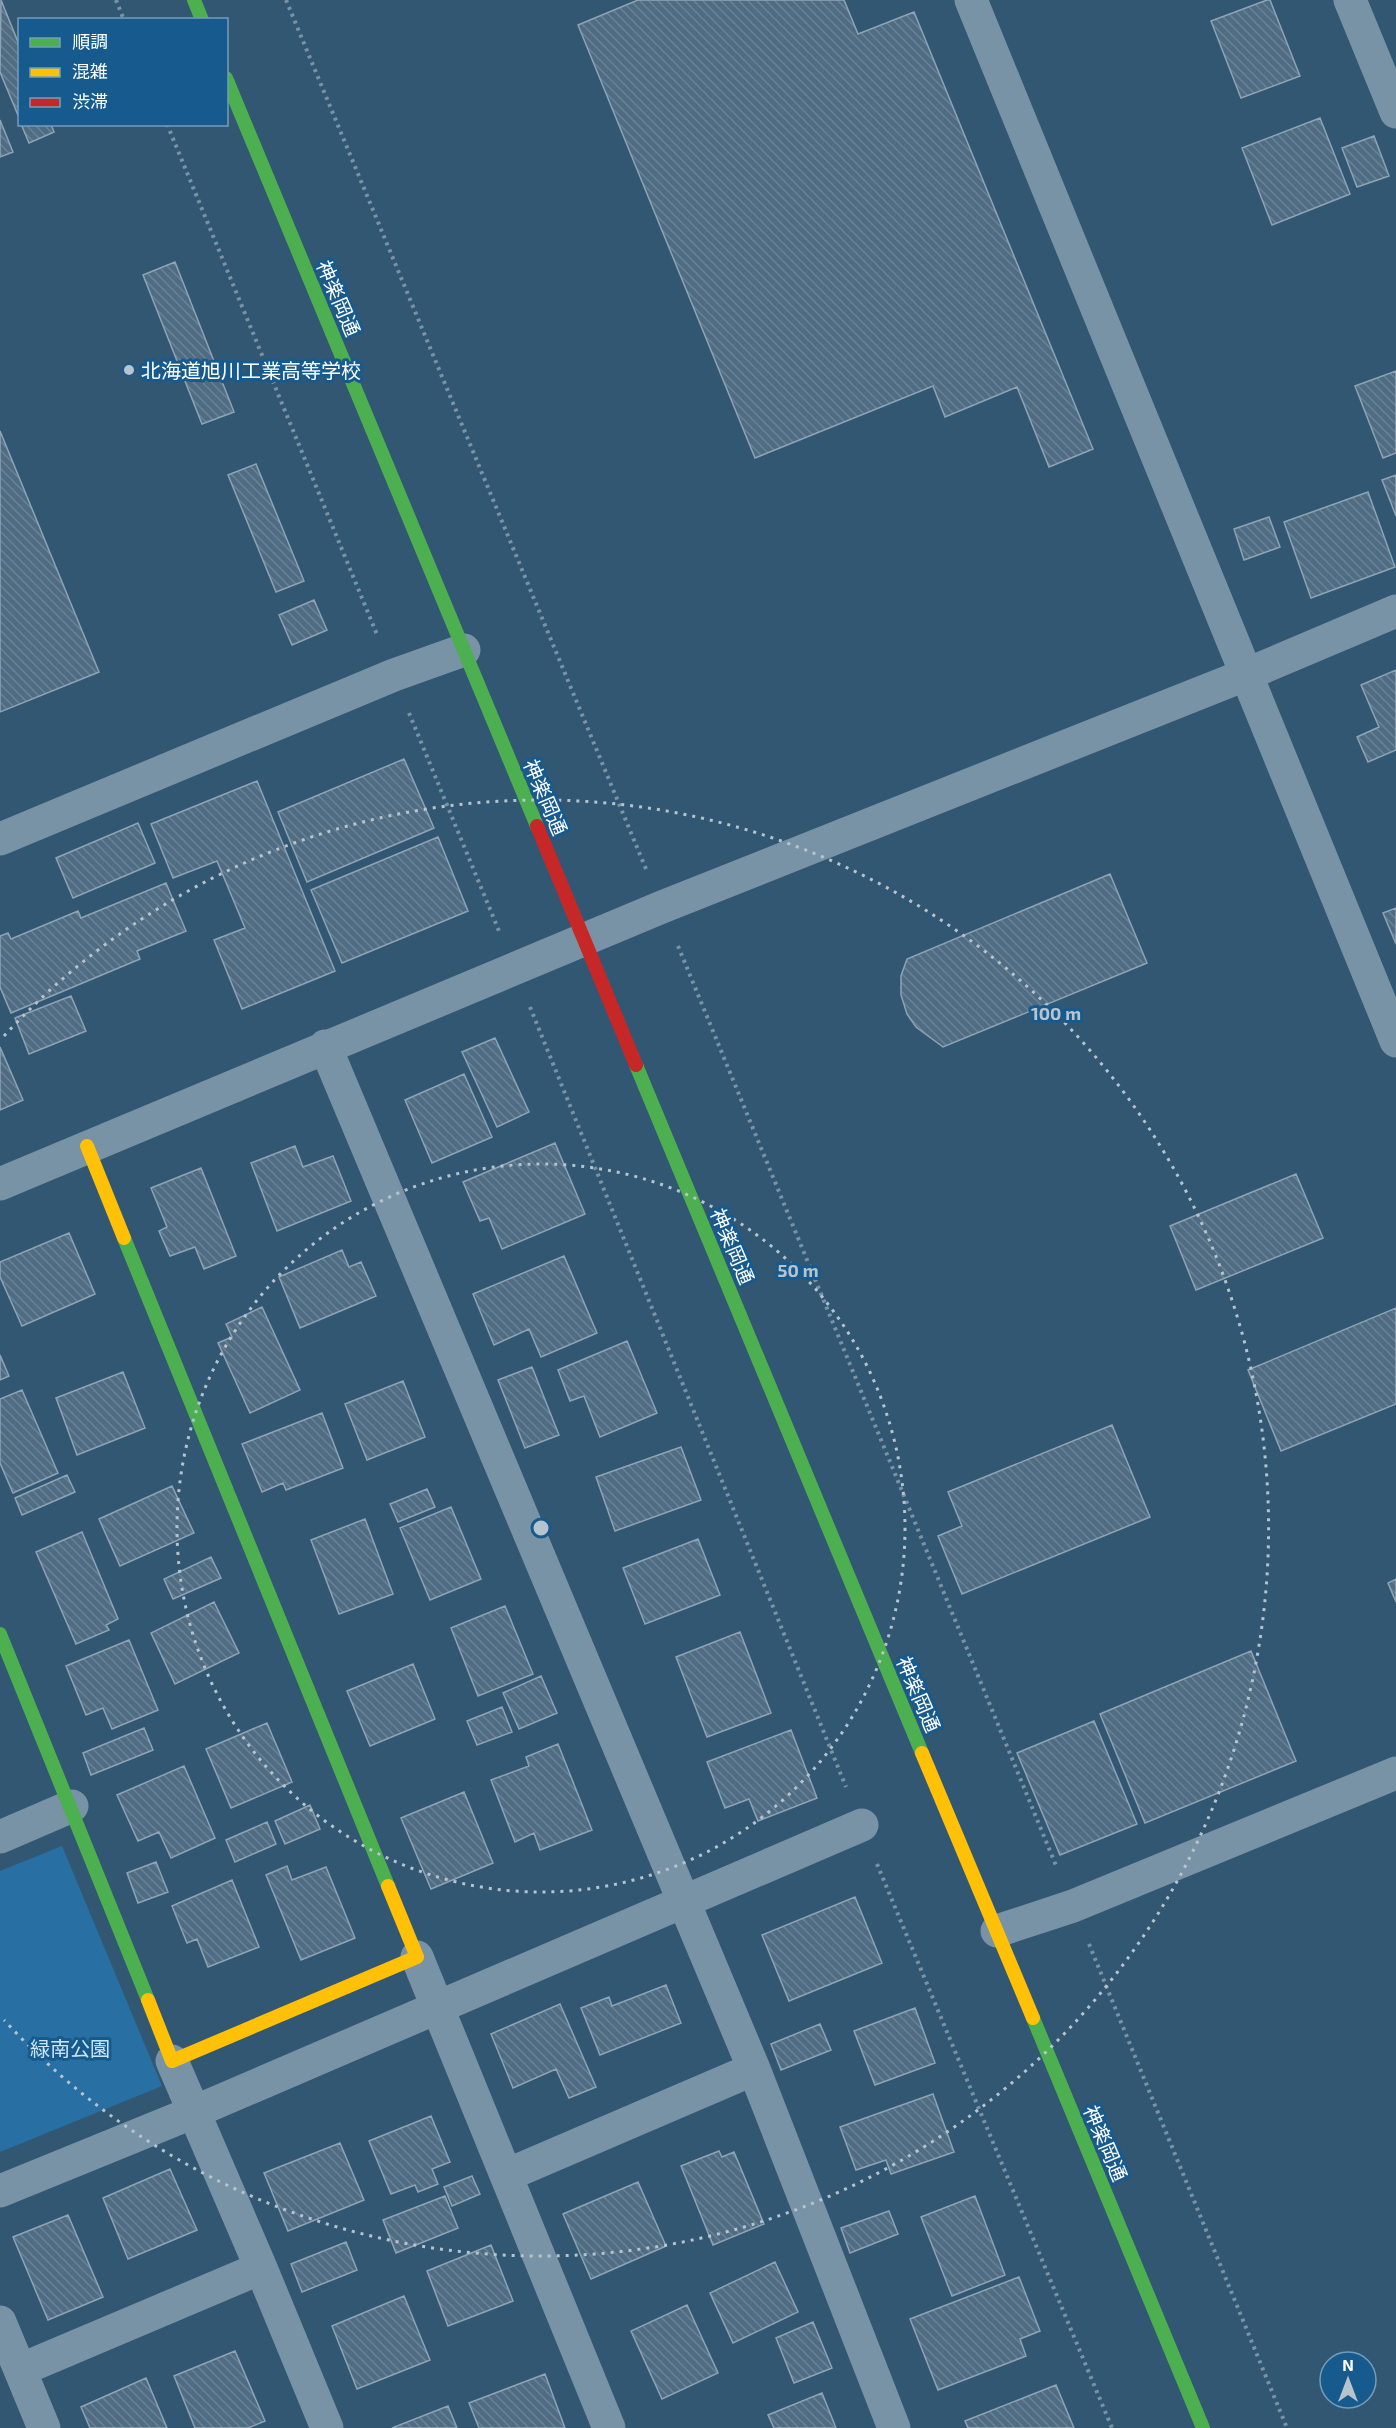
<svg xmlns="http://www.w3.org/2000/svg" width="1396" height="2428" font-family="'Exo 2','Noto Sans JP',sans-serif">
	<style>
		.green { fill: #2870a3 }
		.building { fill: url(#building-back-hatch); stroke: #8ea4b5; stroke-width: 1.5 }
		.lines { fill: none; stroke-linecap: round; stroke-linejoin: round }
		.path { stroke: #7993a6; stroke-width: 4; stroke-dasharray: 3 4.5; stroke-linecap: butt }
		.street { stroke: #7993a6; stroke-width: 33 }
		.fast { stroke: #4caf50; stroke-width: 14 }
		.slow { stroke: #ffc107; stroke-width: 14 }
		.jam { stroke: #c62828; stroke-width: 14 }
		.ring { fill: none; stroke: #b7c4ce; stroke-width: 3; stroke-dasharray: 3 6 }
		.poi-dot { fill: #b7c4ce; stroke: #175b8e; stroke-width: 2 }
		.labels { text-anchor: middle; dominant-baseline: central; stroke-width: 6; stroke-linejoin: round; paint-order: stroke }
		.street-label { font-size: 20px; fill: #fff; stroke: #175b8e }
		.poi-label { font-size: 20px; fill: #fff; stroke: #175b8e; text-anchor: start }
		.park-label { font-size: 20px; fill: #c9e6fb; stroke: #175b8e }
		.centre { fill: #b7c4ce; stroke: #175b8e; stroke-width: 3 }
		.ring-label { font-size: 18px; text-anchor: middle; font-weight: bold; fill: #b7c4ce; stroke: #175b8e; stroke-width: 6; stroke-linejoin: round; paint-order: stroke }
	</style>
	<defs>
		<pattern id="building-back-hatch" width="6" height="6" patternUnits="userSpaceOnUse" patternTransform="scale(1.5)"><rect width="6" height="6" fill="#4f6c83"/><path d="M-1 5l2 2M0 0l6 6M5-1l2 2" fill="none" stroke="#698296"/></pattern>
	</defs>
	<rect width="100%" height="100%" fill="#325773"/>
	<path class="green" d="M 62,1846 L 162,2086 L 0,2152 L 0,1871 Z"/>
	<path class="building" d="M 1,0 L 20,47 L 20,120 L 0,72 Z
		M 638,0 L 844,0 L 858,34 L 914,12 L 1093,449 L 1049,467 L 1017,387 L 945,417 L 933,386 L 755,458 L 578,25 Z
		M 1267,0 L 1270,0 L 1300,76 L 1241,98 L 1211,21 Z
		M 1320,118 L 1350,194 L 1272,225 L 1242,148 Z
		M 0,120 L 13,152 L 0,157 Z
		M 21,124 L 51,124 L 54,132 L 29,143 Z
		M 1374,136 L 1389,176 L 1357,187 L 1342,148 Z
		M 175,262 L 234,412 L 202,424 L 143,275 Z
		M 1396,371 L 1396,453 L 1383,458 L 1355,386 Z
		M 0,431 L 99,672 L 0,712 Z
		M 256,464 L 304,581 L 276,592 L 228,475 Z
		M 1396,475 L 1396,516 L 1382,480 Z
		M 1368,492 L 1395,567 L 1311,598 L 1284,522 Z
		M 1269,517 L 1280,547 L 1244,560 L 1234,529 Z
		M 314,600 L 327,630 L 292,645 L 279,615 Z
		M 1396,670 L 1396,750 L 1368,762 L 1357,737 L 1379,727 L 1361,685 Z
		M 404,759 L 434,828 L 307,882 L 278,812 Z
		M 257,781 L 335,971 L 242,1009 L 214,940 L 245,928 L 217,861 L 173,878 L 151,824 Z
		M 138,823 L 155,863 L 73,898 L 56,858 Z
		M 438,837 L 468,911 L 342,963 L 311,890 Z
		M 1110,874 L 1147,963 L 943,1047 L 916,1027 L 907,1014 L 901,995 L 901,976 L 907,959 Z
		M 166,883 L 186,931 L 137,951 L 140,959 L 11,1013 L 0,987 L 0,936 L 8,933 L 11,939 L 78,911 L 81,918 Z
		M 1396,908 L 1396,944 L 1383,913 Z
		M 71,996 L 86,1031 L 29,1054 L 15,1018 Z
		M 495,1038 L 529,1112 L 497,1127 L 462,1052 Z
		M 0,1047 L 23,1100 L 0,1110 Z
		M 464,1074 L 492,1137 L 432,1163 L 405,1100 Z
		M 555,1143 L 585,1214 L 502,1249 L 489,1218 L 480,1221 L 463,1182 Z
		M 295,1146 L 303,1167 L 333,1156 L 351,1201 L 277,1231 L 251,1163 Z
		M 201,1168 L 236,1256 L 204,1269 L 195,1247 L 170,1256 L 159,1231 L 167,1227 L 151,1188 Z
		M 1296,1174 L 1323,1238 L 1196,1290 L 1170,1226 Z
		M 69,1233 L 95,1294 L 22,1326 L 0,1277 L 0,1262 Z
		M 342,1250 L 349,1267 L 361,1262 L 376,1296 L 300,1328 L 279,1277 Z
		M 564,1256 L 597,1333 L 541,1357 L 529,1329 L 494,1345 L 473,1294 Z
		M 262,1307 L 300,1390 L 250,1413 L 218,1343 L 232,1337 L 226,1324 Z
		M 1396,1308 L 1396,1404 L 1281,1451 L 1248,1370 Z
		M 627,1341 L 657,1413 L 600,1437 L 584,1396 L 570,1401 L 558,1370 Z
		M 0,1355 L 9,1376 L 0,1380 Z
		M 532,1367 L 559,1435 L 525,1448 L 498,1380 Z
		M 123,1372 L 145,1428 L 77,1455 L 56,1398 Z
		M 403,1381 L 425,1437 L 367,1460 L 345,1404 Z
		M 22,1390 L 58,1473 L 13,1493 L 0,1463 L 0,1399 Z
		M 322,1413 L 343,1468 L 286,1490 L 283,1483 L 262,1492 L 242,1444 Z
		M 1112,1425 L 1150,1517 L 962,1594 L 938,1536 L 962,1526 L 948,1492 Z
		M 681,1447 L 701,1500 L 615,1531 L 596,1477 Z
		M 67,1475 L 75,1492 L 22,1515 L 15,1498 Z
		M 172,1486 L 194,1533 L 120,1566 L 99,1519 Z
		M 427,1489 L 435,1507 L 398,1522 L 390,1504 Z
		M 451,1507 L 481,1579 L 430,1600 L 400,1528 Z
		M 365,1519 L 393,1594 L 339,1614 L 311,1540 Z
		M 82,1532 L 118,1619 L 106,1625 L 109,1630 L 76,1644 L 36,1552 Z
		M 698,1539 L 720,1595 L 645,1624 L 623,1568 Z
		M 211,1557 L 221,1578 L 173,1599 L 164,1579 Z
		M 1396,1579 L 1396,1602 L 1388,1583 Z
		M 214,1602 L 239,1653 L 175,1684 L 151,1633 Z
		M 505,1606 L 533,1674 L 478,1696 L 451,1628 Z
		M 740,1632 L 771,1713 L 707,1737 L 676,1657 Z
		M 129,1640 L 158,1710 L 112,1729 L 103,1708 L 86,1715 L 66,1666 Z
		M 1251,1651 L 1296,1761 L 1145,1823 L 1100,1714 Z
		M 413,1664 L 435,1719 L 370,1746 L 347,1691 Z
		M 541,1676 L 557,1713 L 519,1729 L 503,1693 Z
		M 502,1707 L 512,1732 L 477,1745 L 467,1721 Z
		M 1094,1721 L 1137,1824 L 1060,1855 L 1017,1753 Z
		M 267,1723 L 292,1782 L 231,1808 L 206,1749 Z
		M 144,1728 L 153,1750 L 91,1775 L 83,1753 Z
		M 791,1730 L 817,1798 L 758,1821 L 749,1799 L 725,1808 L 707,1762 Z
		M 558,1744 L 592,1830 L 540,1850 L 534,1833 L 515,1842 L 491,1780 L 529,1766 L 526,1757 Z
		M 184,1766 L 215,1838 L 171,1858 L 159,1832 L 138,1841 L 117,1795 Z
		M 464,1792 L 493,1863 L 431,1889 L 401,1818 Z
		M 310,1805 L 320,1829 L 285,1844 L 275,1821 Z
		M 267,1822 L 276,1844 L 235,1862 L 226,1840 Z
		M 156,1862 L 168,1892 L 138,1903 L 127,1873 Z
		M 287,1866 L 292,1880 L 326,1867 L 355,1938 L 301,1960 L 266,1875 Z
		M 232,1880 L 259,1947 L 208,1967 L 197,1939 L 187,1943 L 172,1906 Z
		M 855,1897 L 882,1963 L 789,2001 L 762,1935 Z
		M 666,1985 L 681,2023 L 600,2055 L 581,2008 L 609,1997 L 612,2006 Z
		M 560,2004 L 596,2087 L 569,2098 L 556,2069 L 513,2088 L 491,2034 Z
		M 915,2008 L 935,2063 L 875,2085 L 854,2031 Z
		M 820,2024 L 831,2050 L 781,2070 L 771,2044 Z
		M 933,2094 L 954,2152 L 891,2174 L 886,2160 L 856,2170 L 840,2127 Z
		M 431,2116 L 450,2162 L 432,2169 L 438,2184 L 418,2192 L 415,2185 L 391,2194 L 369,2141 Z
		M 340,2143 L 364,2200 L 288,2231 L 264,2173 Z
		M 719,2151 L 722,2157 L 734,2152 L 764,2224 L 713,2245 L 681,2166 Z
		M 170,2169 L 197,2230 L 128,2259 L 103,2198 Z
		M 472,2176 L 480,2194 L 452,2206 L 444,2187 Z
		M 638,2182 L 666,2246 L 591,2279 L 563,2214 Z
		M 445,2196 L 458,2228 L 396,2253 L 383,2220 Z
		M 975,2196 L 1005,2275 L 952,2296 L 921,2217 Z
		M 889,2211 L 898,2234 L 850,2253 L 841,2228 Z
		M 68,2215 L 103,2297 L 48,2320 L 13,2237 Z
		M 346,2242 L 357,2270 L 302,2292 L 291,2264 Z
		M 491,2245 L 513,2301 L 448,2326 L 427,2271 Z
		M 775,2262 L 798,2312 L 733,2343 L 710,2293 Z
		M 1019,2277 L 1040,2331 L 1020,2339 L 1026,2356 L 938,2390 L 910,2319 Z
		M 404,2296 L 430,2360 L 357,2389 L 332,2326 Z
		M 687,2305 L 718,2373 L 662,2399 L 631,2331 Z
		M 813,2322 L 832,2368 L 794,2383 L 776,2338 Z
		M 235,2351 L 265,2421 L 248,2428 L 195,2428 L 174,2376 Z
		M 545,2374 L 565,2428 L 479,2428 L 469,2403 Z
		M 146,2378 L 167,2428 L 90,2428 L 81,2407 Z
		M 1056,2385 L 1074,2428 L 968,2428 L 965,2421 Z
		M 822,2393 L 836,2428 L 774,2428 L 768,2415 Z
		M 448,2406 L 457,2428 L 392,2428 Z"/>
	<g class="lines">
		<path class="path" d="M 116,0 L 124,20
			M 286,0 L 646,869
			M 167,124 L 378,637
			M 409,713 L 499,931
			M 678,946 L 1057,1868
			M 530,1007 L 846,1787
			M 877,1864 L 1112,2428
			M 1089,1944 L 1287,2428"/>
		<path class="street" d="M 971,0 L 1396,1041
			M 1350,0 L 1396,112
			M 0,839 L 394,675 L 464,650
			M 325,1046 L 754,2069 L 894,2428
			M 0,1184 L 662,907 L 1245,675 L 1396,611
			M 0,1837 L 72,1806
			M 997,1931 L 1073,1906 L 1396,1773
			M 417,1957 L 609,2428
			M 172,2061 L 261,2268
			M 507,2175 L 754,2069
			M 0,2191 L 194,2112 L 862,1825
			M 0,2322 L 20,2370
			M 44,2428 L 20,2370 L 261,2268 L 327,2428"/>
		<path class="fast" d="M 194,0 L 202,20
			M 226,78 L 537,826
			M 636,1065 L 922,1753
			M 124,1238 L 388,1886
			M 0,1634 L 148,2000
			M 1033,2018 L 1203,2428"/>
		<path class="slow" d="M 87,1146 L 124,1238
			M 922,1753 L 1033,2018
			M 148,2000 L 172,2061 L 417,1957 L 388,1886"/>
		<path class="jam" d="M 537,826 L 636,1065"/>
	</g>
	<g class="ring">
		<circle cx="541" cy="1528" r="364"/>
		<path d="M4 1036A728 728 0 1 1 4 2020"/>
	</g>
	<circle class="poi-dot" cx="129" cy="370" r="6"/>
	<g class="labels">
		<g class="street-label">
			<text transform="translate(339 298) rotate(67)">神楽岡通</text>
			<text transform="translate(546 797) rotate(67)">神楽岡通</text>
			<text transform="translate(733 1246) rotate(67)">神楽岡通</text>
			<text transform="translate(919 1694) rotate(67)">神楽岡通</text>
			<text transform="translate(1106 2143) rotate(67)">神楽岡通</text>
		</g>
		<g class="poi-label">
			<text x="141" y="370">北海道旭川工業高等学校</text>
		</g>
		<g class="park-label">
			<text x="70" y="2048">緑南公園</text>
		</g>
	</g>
	<circle cx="541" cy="1528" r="9" class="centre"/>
	<g class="ring-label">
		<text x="1056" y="1020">100 m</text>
		<text x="798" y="1277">50 m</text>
	</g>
	<rect x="18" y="18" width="210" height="108" fill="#175b8e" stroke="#749dbb" stroke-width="1.5"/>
	<rect x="30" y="38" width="30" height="9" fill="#4caf50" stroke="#749dbb" stroke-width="1.5"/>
	<text x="72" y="48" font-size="18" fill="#ffffff">順調</text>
	<rect x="30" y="68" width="30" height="9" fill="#ffc107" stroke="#749dbb" stroke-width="1.5"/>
	<text x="72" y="78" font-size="18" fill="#ffffff">混雑</text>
	<rect x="30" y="98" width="30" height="9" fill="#c62828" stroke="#749dbb" stroke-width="1.5"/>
	<text x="72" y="108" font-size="18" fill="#ffffff">渋滞</text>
	<g transform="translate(1348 2380)"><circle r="28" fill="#175b8e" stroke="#749dbb" stroke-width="1.5"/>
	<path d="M0-4.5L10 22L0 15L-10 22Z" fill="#b7c4ce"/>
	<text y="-9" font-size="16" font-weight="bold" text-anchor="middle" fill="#ffffff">N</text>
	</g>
</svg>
